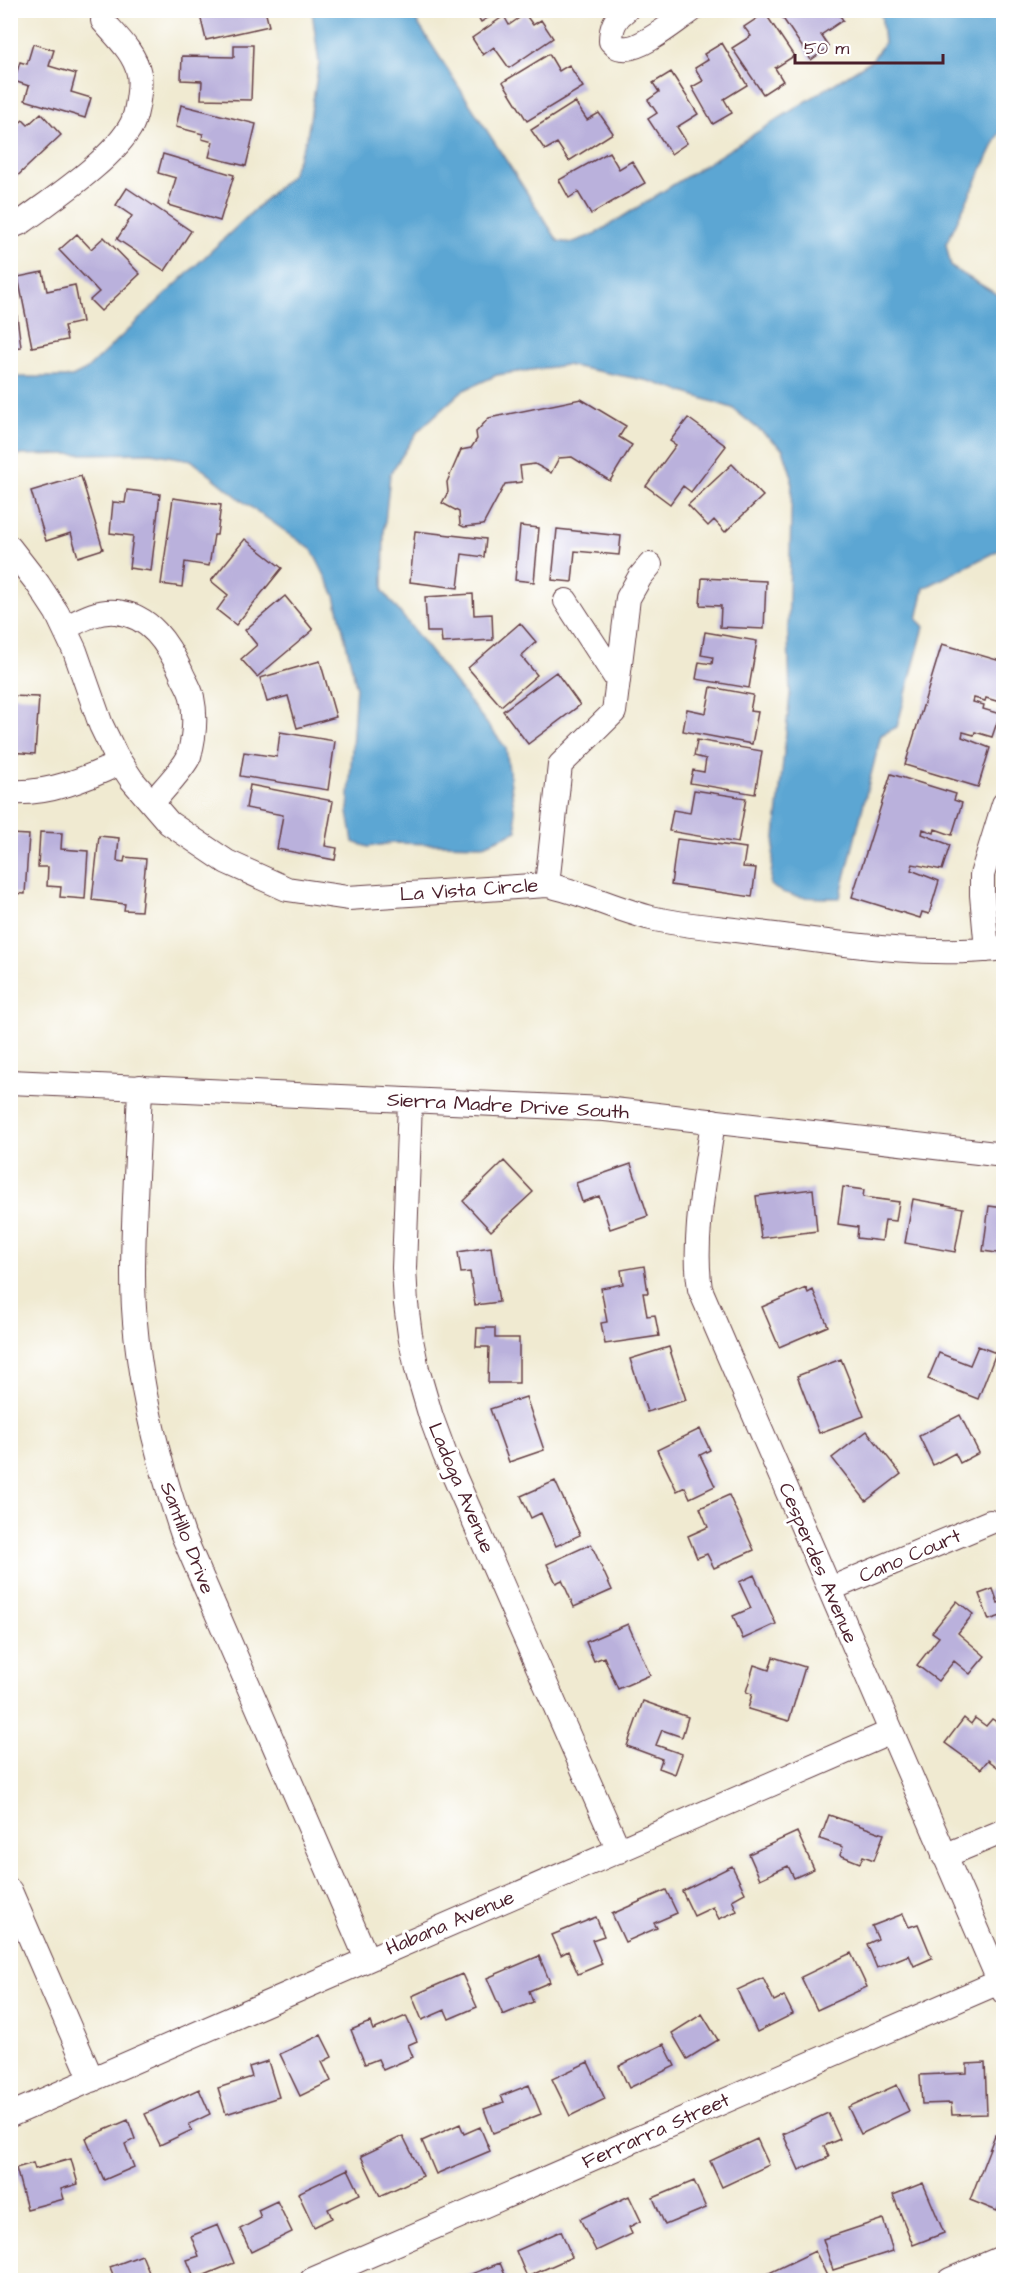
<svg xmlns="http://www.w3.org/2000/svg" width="1014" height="2291" font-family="'Architects Daughter',sans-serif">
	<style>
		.water { fill: #5ba6d3; stroke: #52627f; stroke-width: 1.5 }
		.building { fill: #bab1dc }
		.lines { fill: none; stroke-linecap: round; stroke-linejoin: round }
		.minor-casing { stroke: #633d44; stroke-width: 26 }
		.minor { stroke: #fff; stroke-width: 24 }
		.labels { text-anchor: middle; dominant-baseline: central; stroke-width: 6; stroke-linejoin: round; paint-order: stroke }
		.street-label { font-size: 20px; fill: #4a1f2b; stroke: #fff }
	</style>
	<rect width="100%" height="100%" fill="#fff"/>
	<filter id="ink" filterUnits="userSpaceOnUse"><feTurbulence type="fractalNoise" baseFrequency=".0167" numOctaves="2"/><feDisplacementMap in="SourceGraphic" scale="12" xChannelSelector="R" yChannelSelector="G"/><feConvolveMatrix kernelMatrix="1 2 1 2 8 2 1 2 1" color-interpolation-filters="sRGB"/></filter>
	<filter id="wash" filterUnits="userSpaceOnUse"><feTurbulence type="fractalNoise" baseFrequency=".008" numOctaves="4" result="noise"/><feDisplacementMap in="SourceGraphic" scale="24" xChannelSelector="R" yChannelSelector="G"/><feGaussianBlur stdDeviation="1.35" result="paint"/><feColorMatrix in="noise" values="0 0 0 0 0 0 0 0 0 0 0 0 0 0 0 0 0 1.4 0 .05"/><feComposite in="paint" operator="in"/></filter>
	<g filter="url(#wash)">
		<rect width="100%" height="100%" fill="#f0ead1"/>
		<path class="water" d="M 312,11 L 410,11 L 558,241 L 571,243 L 595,234 L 872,60 L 884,43 L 881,11 L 1003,11 L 1003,126 L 946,244 L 951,267 L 1003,298 L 1003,548 L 924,588 L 917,619 L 924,627 L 897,727 L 881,735 L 840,898 C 815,898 790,900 770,885 L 790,694 L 788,635 L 792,477 L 783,449 L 732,408 L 649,381 L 566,365 L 497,375 L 462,391 L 418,431 L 390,474 L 384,532 L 383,591 L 506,748 L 517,831 L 484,845 L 392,843 L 368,847 L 353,842 L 348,812 L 356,685 L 335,596 L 312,550 L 245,503 L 191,460 L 151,453 L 11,455 L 11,377 L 72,377 L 86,370 L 291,175 L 307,137 L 319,63 Z"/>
		<g id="blocks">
			<path class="building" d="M 220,10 L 265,10 L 269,26 L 206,40 L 200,15 Z
				M 474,10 L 501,10 L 481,22 Z
				M 784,10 L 836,10 L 843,20 L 821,35 L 829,47 L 811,60 L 780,14 Z
				M 765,13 L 794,56 L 775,68 L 783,81 L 763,94 L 732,48 L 751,36 L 744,27 Z
				M 525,14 L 533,25 L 541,20 L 553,38 L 509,68 L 494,47 L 483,55 L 472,38 L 504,16 L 509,25 Z
				M 722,43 L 747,85 L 724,99 L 732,113 L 713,124 L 692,87 L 703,81 L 695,68 L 708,60 L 704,54 Z
				M 33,44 L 54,50 L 49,66 L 76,74 L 71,92 L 91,98 L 85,118 L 25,100 L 29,86 L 14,81 L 20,62 L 27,64 Z
				M 234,45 L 253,45 L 251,100 L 201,99 L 202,81 L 181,80 L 182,56 L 234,57 Z
				M 549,54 L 559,71 L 569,65 L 583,87 L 527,121 L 503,82 Z
				M 671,72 L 698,114 L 677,127 L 687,143 L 671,154 L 648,119 L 657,113 L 648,100 L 659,92 L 653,83 Z
				M 575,102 L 587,120 L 599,113 L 613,133 L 569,161 L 557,143 L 545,150 L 531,130 Z
				M 181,105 L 256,124 L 246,166 L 209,157 L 213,142 L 202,139 L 203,134 L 176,127 Z
				M 41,113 L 61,135 L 10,183 L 10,131 L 23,120 L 28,125 Z
				M 609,152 L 619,169 L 632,161 L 645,183 L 591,214 L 578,192 L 569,198 L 559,180 Z
				M 163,154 L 234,175 L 220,221 L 168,205 L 176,178 L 158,173 Z
				M 127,188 L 191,231 L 165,271 L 117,239 L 132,216 L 116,205 Z
				M 77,234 L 91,249 L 104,237 L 140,274 L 101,311 L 90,300 L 99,292 L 59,250 Z
				M 43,272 L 47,291 L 75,285 L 82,322 L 64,326 L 67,340 L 32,347 L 18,277 Z
				M 15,301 L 21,347 L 10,348 L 10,302 Z
				M 581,399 L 626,426 L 619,437 L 632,445 L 610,481 L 572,457 L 559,458 L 551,473 L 535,464 L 520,466 L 522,482 L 505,484 L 483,525 L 464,527 L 460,525 L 459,512 L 442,503 L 448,492 L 447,482 L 461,450 L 471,448 L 477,439 L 476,432 L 489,418 Z
				M 688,418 L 726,446 L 691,492 L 683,486 L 670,504 L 646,486 L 676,445 L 670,441 Z
				M 732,464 L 763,496 L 725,532 L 714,520 L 708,526 L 688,505 Z
				M 81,476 L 103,549 L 78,557 L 71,533 L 46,541 L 31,491 Z
				M 127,490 L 160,494 L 151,571 L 129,568 L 133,536 L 110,533 L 113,502 L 125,503 Z
				M 173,498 L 221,505 L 217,535 L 214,535 L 209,566 L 185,562 L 182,587 L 161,584 Z
				M 520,526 L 539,528 L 534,582 L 515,580 Z
				M 557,529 L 621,536 L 619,555 L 575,551 L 572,582 L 552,580 Z
				M 415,531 L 486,539 L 484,557 L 462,554 L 458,588 L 410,582 Z
				M 245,539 L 282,568 L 236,625 L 217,610 L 228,595 L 211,581 Z
				M 702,578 L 766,581 L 764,629 L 720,627 L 721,606 L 700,605 Z
				M 473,594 L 474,615 L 492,614 L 493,640 L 442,643 L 441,632 L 427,632 L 425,597 Z
				M 285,596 L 313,630 L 257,677 L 241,659 L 257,645 L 245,630 Z
				M 520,623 L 536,642 L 521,656 L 537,675 L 501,706 L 468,668 Z
				M 705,632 L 757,641 L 749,688 L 696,679 L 699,662 L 712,664 L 713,657 L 701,655 Z
				M 942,644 L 1004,662 L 1003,703 L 986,698 L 985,701 L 974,698 L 973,702 L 984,705 L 983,709 L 1000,714 L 992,737 L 975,732 L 974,735 L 963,732 L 962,737 L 990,748 L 978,787 L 905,765 Z
				M 320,661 L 336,717 L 297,728 L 288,696 L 267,702 L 260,678 Z
				M 556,672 L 580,705 L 528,744 L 503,711 Z
				M 711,687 L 753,695 L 750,711 L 758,712 L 752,744 L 683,731 L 687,709 L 706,713 Z
				M 10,696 L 39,697 L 35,754 L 10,752 Z
				M 280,732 L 335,741 L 328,790 L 240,776 L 244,752 L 277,757 Z
				M 697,740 L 762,751 L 755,794 L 690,783 L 693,770 L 704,772 L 706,759 L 694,756 Z
				M 891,774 L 956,794 L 954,800 L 962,803 L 952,835 L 935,829 L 934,833 L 923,829 L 922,834 L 950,845 L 942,870 L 913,864 L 911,870 L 939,881 L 929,914 L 922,912 L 920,918 L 852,897 Z
				M 250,785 L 333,801 L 325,846 L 337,848 L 335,860 L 277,849 L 283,815 L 246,808 Z
				M 694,790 L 746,798 L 738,843 L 669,831 L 673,810 L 690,813 Z
				M 40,832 L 62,833 L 61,849 L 88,851 L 85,899 L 60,897 L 61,887 L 47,886 L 48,867 L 38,867 Z
				M 10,834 L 29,835 L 25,894 L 10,893 Z
				M 99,836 L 119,838 L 117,861 L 124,862 L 125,857 L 146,859 L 141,911 L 124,910 L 125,904 L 92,900 Z
				M 677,839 L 746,848 L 743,867 L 756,868 L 752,897 L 671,885 Z
				M 504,1161 L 533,1192 L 491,1231 L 463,1201 Z
				M 631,1164 L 648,1216 L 610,1229 L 599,1196 L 582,1202 L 576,1183 Z
				M 843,1187 L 864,1190 L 863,1197 L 899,1202 L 896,1221 L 885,1220 L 882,1241 L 857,1238 L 858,1227 L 838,1224 Z
				M 813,1189 L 817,1231 L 761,1238 L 756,1196 Z
				M 913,1199 L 963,1208 L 955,1252 L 905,1243 Z
				M 989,1206 L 1004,1208 L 1004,1254 L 983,1251 Z
				M 491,1247 L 499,1302 L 475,1305 L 470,1272 L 461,1273 L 458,1252 Z
				M 644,1266 L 648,1293 L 643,1293 L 647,1316 L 655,1315 L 659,1336 L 605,1344 L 601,1323 L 607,1322 L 601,1288 L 623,1284 L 621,1270 Z
				M 806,1288 L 808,1293 L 813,1290 L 828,1326 L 779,1347 L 762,1307 Z
				M 477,1328 L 495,1328 L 495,1338 L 519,1338 L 519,1383 L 488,1383 L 489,1347 L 476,1347 Z
				M 978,1346 L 996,1353 L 978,1399 L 928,1379 L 939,1353 L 970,1365 Z
				M 669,1347 L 686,1400 L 647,1412 L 630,1359 Z
				M 841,1359 L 864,1416 L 819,1433 L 797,1376 Z
				M 526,1397 L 544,1450 L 509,1462 L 490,1409 Z
				M 960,1415 L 979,1453 L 960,1463 L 955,1453 L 933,1465 L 919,1436 Z
				M 700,1429 L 710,1450 L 700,1455 L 715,1486 L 690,1498 L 685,1487 L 677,1491 L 657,1450 Z
				M 867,1431 L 901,1474 L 866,1501 L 832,1458 Z
				M 555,1481 L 580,1535 L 556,1546 L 541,1513 L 531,1518 L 521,1496 Z
				M 729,1495 L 754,1550 L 714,1568 L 707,1554 L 697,1558 L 688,1536 L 708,1527 L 700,1508 Z
				M 591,1544 L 612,1590 L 574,1607 L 562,1580 L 556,1583 L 547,1564 Z
				M 754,1575 L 776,1624 L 743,1639 L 733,1616 L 751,1608 L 739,1582 Z
				M 993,1589 L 998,1603 L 1004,1601 L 1004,1615 L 989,1620 L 979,1594 Z
				M 957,1601 L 973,1614 L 958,1633 L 985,1656 L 970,1674 L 954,1661 L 938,1681 L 917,1665 L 939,1637 L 932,1632 Z
				M 628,1624 L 650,1675 L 618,1689 L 604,1657 L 594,1661 L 586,1642 Z
				M 773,1657 L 805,1667 L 789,1721 L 748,1709 L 752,1694 L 746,1692 L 754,1665 L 769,1670 Z
				M 643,1701 L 688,1717 L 682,1737 L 662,1730 L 656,1745 L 682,1754 L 675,1774 L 659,1768 L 662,1759 L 627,1746 Z
				M 964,1718 L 971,1724 L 975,1718 L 986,1726 L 992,1719 L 1004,1727 L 1004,1772 L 988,1760 L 981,1769 L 945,1743 Z
				M 829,1815 L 884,1834 L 874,1860 L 863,1856 L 860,1863 L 840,1855 L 843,1847 L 820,1839 Z
				M 797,1832 L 814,1869 L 794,1878 L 788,1866 L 760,1879 L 749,1854 Z
				M 732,1866 L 745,1893 L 732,1900 L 737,1911 L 719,1919 L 713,1907 L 694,1916 L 682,1891 Z
				M 666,1890 L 677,1913 L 654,1923 L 657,1928 L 625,1942 L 612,1914 Z
				M 903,1914 L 909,1927 L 918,1924 L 932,1958 L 914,1966 L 909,1955 L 877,1968 L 867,1944 L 878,1939 L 872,1926 Z
				M 596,1917 L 604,1936 L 592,1940 L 602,1964 L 578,1974 L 568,1951 L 561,1955 L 552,1935 Z
				M 851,1953 L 867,1987 L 817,2010 L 801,1977 Z
				M 539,1956 L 550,1982 L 529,1991 L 533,2002 L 503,2015 L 487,1978 Z
				M 462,1974 L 477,2007 L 449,2019 L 445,2010 L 422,2020 L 412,1996 Z
				M 763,1978 L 774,2001 L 784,1996 L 793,2014 L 757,2032 L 737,1990 Z
				M 702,2014 L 718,2040 L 687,2059 L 672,2033 Z
				M 406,2016 L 417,2041 L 408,2045 L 413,2057 L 383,2070 L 378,2059 L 365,2064 L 351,2030 L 370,2022 L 373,2030 Z
				M 321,2035 L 332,2057 L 322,2062 L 331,2081 L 300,2096 L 280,2054 Z
				M 664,2044 L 675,2066 L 629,2088 L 619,2066 Z
				M 268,2061 L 279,2097 L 226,2114 L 218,2088 L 252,2077 L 249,2067 Z
				M 588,2062 L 605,2099 L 570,2116 L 552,2079 Z
				M 985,2063 L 987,2114 L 952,2115 L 951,2103 L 922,2104 L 920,2075 L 967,2073 L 967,2064 Z
				M 529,2085 L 541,2114 L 493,2133 L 484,2109 L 504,2102 L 501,2096 Z
				M 897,2085 L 909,2111 L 861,2134 L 848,2107 Z
				M 199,2089 L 210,2114 L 189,2124 L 192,2130 L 160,2145 L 145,2114 Z
				M 828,2113 L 840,2139 L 824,2146 L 829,2157 L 799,2170 L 783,2134 Z
				M 128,2120 L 135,2139 L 125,2144 L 134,2167 L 104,2180 L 86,2138 Z
				M 460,2124 L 464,2134 L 480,2127 L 490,2151 L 436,2174 L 422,2141 Z
				M 995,2135 L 1004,2139 L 1004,2194 L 997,2211 L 970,2200 Z
				M 403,2136 L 423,2176 L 380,2196 L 361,2156 Z
				M 757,2139 L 769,2165 L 722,2187 L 710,2161 Z
				M 71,2159 L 78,2184 L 61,2189 L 64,2199 L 27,2209 L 16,2168 L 33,2163 L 35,2169 Z
				M 348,2169 L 360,2194 L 328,2209 L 332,2218 L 314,2227 L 298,2193 Z
				M 694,2181 L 706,2208 L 665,2225 L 653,2198 Z
				M 923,2183 L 944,2233 L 913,2245 L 893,2195 Z
				M 629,2196 L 641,2221 L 629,2227 L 632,2234 L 596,2251 L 580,2219 Z
				M 277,2201 L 292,2232 L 251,2252 L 240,2229 L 261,2218 L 258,2210 Z
				M 883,2219 L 893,2251 L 833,2270 L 823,2239 Z
				M 218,2225 L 234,2263 L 195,2279 L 187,2260 L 199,2256 L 191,2236 Z
				M 561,2231 L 572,2257 L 527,2277 L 516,2251 Z
				M 815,2251 L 827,2276 L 819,2280 L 773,2280 L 769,2273 Z
				M 142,2255 L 152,2280 L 115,2280 L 110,2267 Z
				M 500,2263 L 507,2280 L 456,2280 Z"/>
		</g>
	</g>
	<g filter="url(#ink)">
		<use href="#blocks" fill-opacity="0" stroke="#633d44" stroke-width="1.5"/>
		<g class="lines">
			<defs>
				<path id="minor" d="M 626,10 C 615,18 611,27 611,41 C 615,45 617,48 623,48 C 640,51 677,20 692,10
					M 10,227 L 22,222 C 54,198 114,159 132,124 C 137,114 141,85 139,74 C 135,53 116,36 103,21
					M 10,548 L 38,584 L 57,613 L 75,651 L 101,725 L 116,756 L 132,780 L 169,823 L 227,862 L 287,889 L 348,898 L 547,885 C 582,892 615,909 651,918 C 685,926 723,928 759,933 C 839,943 922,958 1004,948
					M 566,601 L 618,681
					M 65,628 C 81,620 97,610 116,612 C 150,615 168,644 181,672 C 184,680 190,688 192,697 C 196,716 194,738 189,756 C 185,767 160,793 152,803
					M 10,792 C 47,795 88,778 120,763
					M 547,885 L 560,765 L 614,712 L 628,598 L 640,577 L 650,565
					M 987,950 L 982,895 L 982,875 L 1004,804
					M 10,1082 L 605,1109 L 1004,1155
					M 140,1087 C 138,1150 133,1213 133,1275 C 133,1364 155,1452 183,1535 L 367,1959
					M 410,1101 L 404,1268 L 406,1304 L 410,1335 L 417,1369 L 431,1417 L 445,1455 L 619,1851
					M 713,1121 C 706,1173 692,1238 700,1289 L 1004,1992
					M 830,1589 L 990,1522
					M 944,1856 L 1004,1831
					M 10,1891 L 92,2080
					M 10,2115 L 891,1732
					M 312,2280 L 999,1982
					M 950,2280 L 1004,2257"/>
			</defs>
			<use href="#minor" class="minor-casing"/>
			<use href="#minor" class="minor"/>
		</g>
	</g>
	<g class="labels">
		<g class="street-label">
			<text transform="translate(469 890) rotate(-4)">La Vista Circle</text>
			<text transform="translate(508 1106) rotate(3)">Sierra Madre Drive South</text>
			<text transform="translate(461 1488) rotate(67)">Ladoga Avenue</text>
			<text transform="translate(187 1538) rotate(69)">Santillo Drive</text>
			<text transform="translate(910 1556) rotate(-23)">Cano Court</text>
			<text transform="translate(818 1563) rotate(67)">Cesperdes Avenue</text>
			<text transform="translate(450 1923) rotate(-23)">Habana Avenue</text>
			<text transform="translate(656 2131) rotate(-24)">Ferrarra Street</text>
		</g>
	</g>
	<rect width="1014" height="2291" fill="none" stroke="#fff" stroke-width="36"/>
	<path d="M795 54v9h148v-9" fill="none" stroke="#4a1f2b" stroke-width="3"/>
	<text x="804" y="54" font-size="18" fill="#4a1f2b" stroke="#ffffff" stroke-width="4.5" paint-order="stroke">50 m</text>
</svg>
